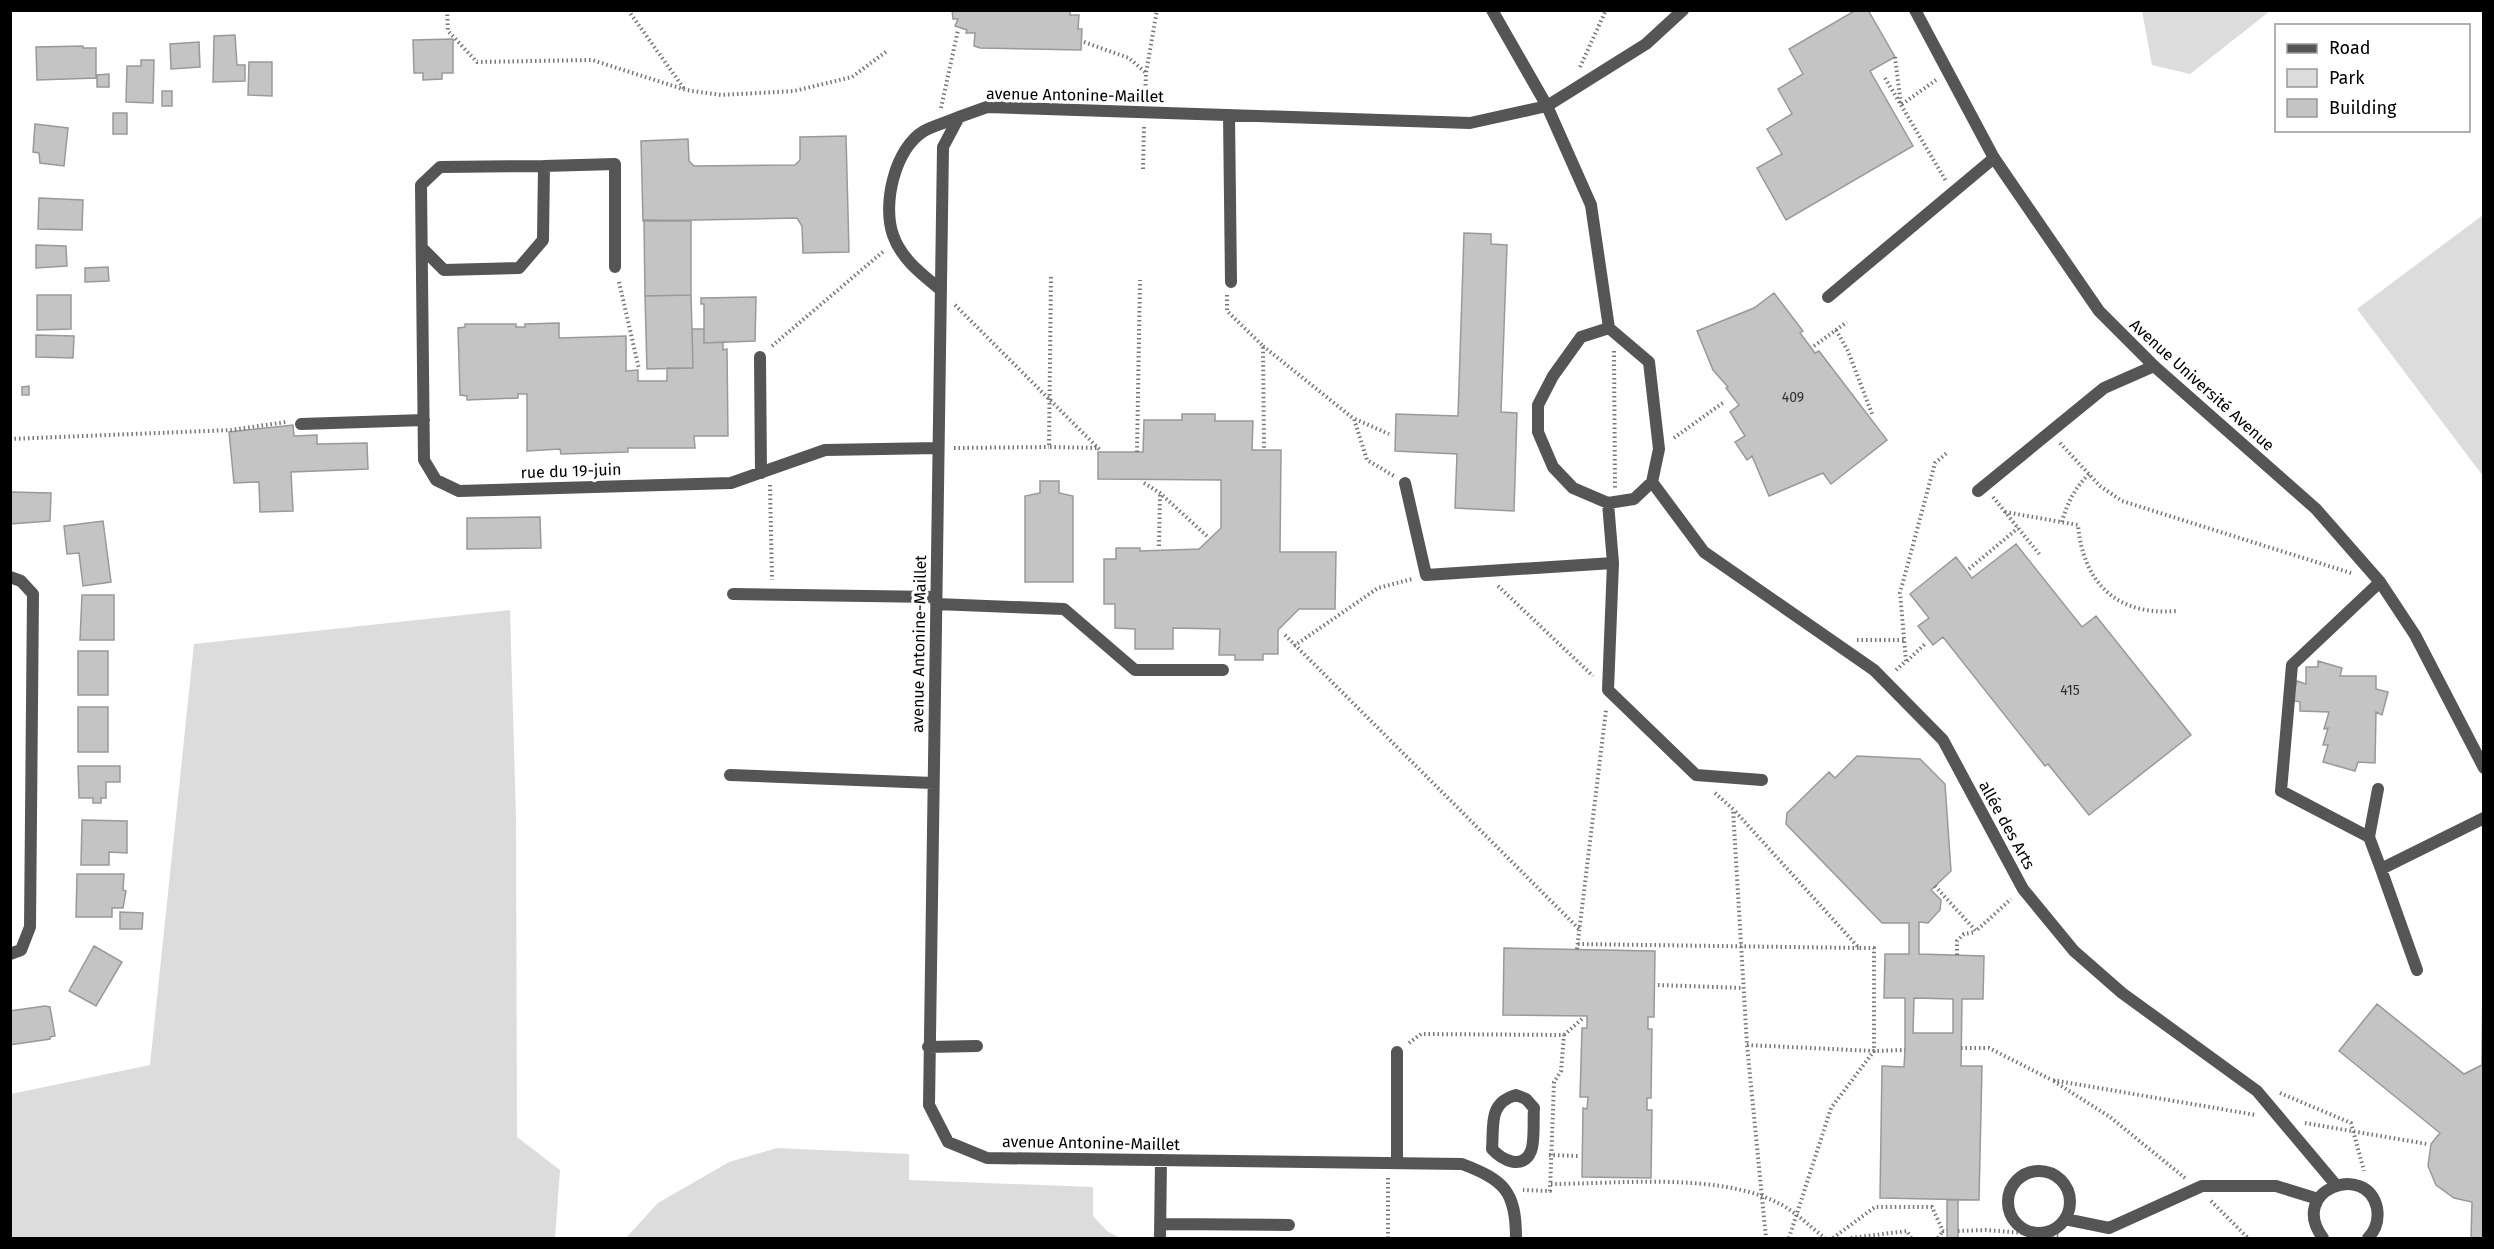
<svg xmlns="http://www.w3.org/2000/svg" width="2494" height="1249" font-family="'Fira Sans',sans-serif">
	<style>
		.green { fill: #dcdcdc }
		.building { fill: #c4c4c4; stroke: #999; stroke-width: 1.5; fill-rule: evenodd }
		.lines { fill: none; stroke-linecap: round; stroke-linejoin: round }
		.path { stroke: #777; stroke-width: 4; stroke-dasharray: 1.5 3; stroke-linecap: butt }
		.service { stroke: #555; stroke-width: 12 }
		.minor { stroke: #555; stroke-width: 12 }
		.tertiary { stroke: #555; stroke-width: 12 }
		.labels { text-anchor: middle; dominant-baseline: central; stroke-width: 6; stroke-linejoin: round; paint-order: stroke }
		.number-label { font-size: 14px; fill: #313131 }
		.street-label { font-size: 16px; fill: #000; stroke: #fff }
	</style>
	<rect width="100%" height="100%" fill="#fff"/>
	<path class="green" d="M 2142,11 L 2142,10 L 2270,11 L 2190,74 L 2152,65 Z
		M 2483,215 L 2483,476 L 2357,309 Z
		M 510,610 L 516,818 L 517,1137 L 560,1170 L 555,1238 L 11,1238 L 11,1094 L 150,1065 L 194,644 Z
		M 777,1148 L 909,1154 L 909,1180 L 1093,1187 L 1093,1216 L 1107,1231 L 1120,1238 L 626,1238 L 658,1203 L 729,1162 Z"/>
	<path class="building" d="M 952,10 L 1070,10 L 1070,15 L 1079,15 L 1078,29 L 1082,29 L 1081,50 L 980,48 L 974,46 L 975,33 L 966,33 L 967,30 L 955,26 L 958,19 L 953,19 Z
		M 1856,10 L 1868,10 L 1895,57 L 1870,71 L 1913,146 L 1786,220 L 1757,168 L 1782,154 L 1767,129 L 1792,114 L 1778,89 L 1803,74 L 1789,49 Z
		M 235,35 L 237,65 L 245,65 L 245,81 L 213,82 L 214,36 Z
		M 453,39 L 453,73 L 442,73 L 442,79 L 423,80 L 423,73 L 414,73 L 413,40 Z
		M 199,42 L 200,67 L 171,69 L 170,44 Z
		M 83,46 L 83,48 L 96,48 L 96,78 L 37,80 L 36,47 Z
		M 141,60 L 154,60 L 153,103 L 126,102 L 127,66 L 141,66 Z
		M 249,62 L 272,62 L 272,96 L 248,95 Z
		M 109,74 L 109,87 L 97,87 L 97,75 Z
		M 162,91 L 172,91 L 172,106 L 162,106 Z
		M 113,113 L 127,113 L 127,134 L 113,134 Z
		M 35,124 L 68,128 L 64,166 L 40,163 L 39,153 L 33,152 Z
		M 846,136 L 849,252 L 803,253 L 802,226 L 797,218 L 643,221 L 641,141 L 688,139 L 689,161 L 694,166 L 795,165 L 800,160 L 800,137 Z
		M 39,198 L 83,200 L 82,230 L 38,229 Z
		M 644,220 L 691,221 L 691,295 L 645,296 Z
		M 1464,233 L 1491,234 L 1491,244 L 1507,245 L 1501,412 L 1517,413 L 1514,511 L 1455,508 L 1457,454 L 1395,451 L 1396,414 L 1458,416 Z
		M 36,245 L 66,246 L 67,266 L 36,268 Z
		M 108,267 L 109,281 L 85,282 L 85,268 Z
		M 1774,293 L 1803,331 L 1800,333 L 1815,353 L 1819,351 L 1887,440 L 1831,484 L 1823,473 L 1769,496 L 1752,456 L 1747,460 L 1735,442 L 1745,436 L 1730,412 L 1739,405 L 1726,388 L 1728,387 L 1713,370 L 1697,331 L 1754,308 Z
		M 37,295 L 71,295 L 71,329 L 37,330 Z
		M 691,295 L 693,368 L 647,369 L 645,296 Z
		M 756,297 L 755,341 L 704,343 L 704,304 L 701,304 L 701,298 Z
		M 559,323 L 559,338 L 626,336 L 626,371 L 638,370 L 638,381 L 667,381 L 667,368 L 693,368 L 692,329 L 704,329 L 704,343 L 723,342 L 723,350 L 727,349 L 728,436 L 694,436 L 695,448 L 628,448 L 628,452 L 561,454 L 560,449 L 527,451 L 527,394 L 518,394 L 518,398 L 467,400 L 467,396 L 460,395 L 458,328 L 465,327 L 465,324 L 516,324 L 516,327 L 525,327 L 525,324 Z
		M 36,335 L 74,336 L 73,358 L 36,357 Z
		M 29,386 L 29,395 L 22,395 L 22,387 Z
		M 1182,414 L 1215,414 L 1215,421 L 1253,421 L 1252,450 L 1281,450 L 1280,552 L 1336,552 L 1335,609 L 1299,609 L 1278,630 L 1278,654 L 1263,654 L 1263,660 L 1235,660 L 1235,655 L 1219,655 L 1220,629 L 1173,628 L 1173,649 L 1135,649 L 1135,629 L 1115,628 L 1115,604 L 1104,604 L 1104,559 L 1116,559 L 1116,548 L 1140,548 L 1140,551 L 1199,549 L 1221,528 L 1221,480 L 1098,479 L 1098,452 L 1143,452 L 1144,420 L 1182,420 Z
		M 293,425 L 294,436 L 317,435 L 317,444 L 367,443 L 368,469 L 291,472 L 293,511 L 260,512 L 259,482 L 234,483 L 229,432 Z
		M 1040,481 L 1059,481 L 1059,493 L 1073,496 L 1073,582 L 1025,582 L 1025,496 L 1040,493 Z
		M 10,492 L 51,493 L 50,521 L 10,524 Z
		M 540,517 L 541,548 L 467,549 L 467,518 Z
		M 103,521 L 111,582 L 83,586 L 79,553 L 67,554 L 64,526 Z
		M 2016,544 L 2082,627 L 2096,616 L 2191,735 L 2089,815 L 2048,764 L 2045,766 L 1943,637 L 1933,645 L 1918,626 L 1929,618 L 1910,594 L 1956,557 L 1972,578 Z
		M 82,595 L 114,595 L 114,640 L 80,640 Z
		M 78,651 L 108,651 L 108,695 L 78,695 Z
		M 2318,661 L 2342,668 L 2340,676 L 2376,676 L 2376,689 L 2388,692 L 2382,715 L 2376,712 L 2375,763 L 2358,762 L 2355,771 L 2323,762 L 2328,745 L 2323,745 L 2328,728 L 2324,729 L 2329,712 L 2300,711 L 2300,702 L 2291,700 L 2297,681 L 2306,684 L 2306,667 L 2318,667 Z
		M 78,707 L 108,707 L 108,752 L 78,752 Z
		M 1857,756 L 1920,759 L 1945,784 L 1951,871 L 1931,890 L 1941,900 L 1940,910 L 1928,923 L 1919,922 L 1919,954 L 1984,956 L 1983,999 L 1962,999 L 1961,1066 L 1982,1066 L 1979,1200 L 1880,1198 L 1882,1066 L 1904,1067 L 1905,1050 L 1905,998 L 1884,998 L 1885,954 L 1909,954 L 1909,923 L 1882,923 L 1786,824 L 1787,813 L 1829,772 L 1835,778 ZM 1914,998 L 1953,999 L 1953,1033 L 1913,1033 Z
		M 78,766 L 120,766 L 120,782 L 106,782 L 106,798 L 101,798 L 101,803 L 93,803 L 93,798 L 79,798 Z
		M 82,820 L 127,821 L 127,853 L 109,852 L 109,865 L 81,865 Z
		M 77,874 L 124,874 L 123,890 L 126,891 L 123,908 L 112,908 L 112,917 L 76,917 Z
		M 120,912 L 143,913 L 142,929 L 120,929 Z
		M 94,946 L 122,962 L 96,1006 L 69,991 Z
		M 1504,948 L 1655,951 L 1654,1017 L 1648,1017 L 1648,1029 L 1652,1029 L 1651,1098 L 1647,1098 L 1647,1110 L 1652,1110 L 1651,1178 L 1582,1177 L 1583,1108 L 1587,1109 L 1588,1097 L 1580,1097 L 1582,1028 L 1587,1028 L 1587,1016 L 1503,1015 Z
		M 2483,979 L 2484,1238 L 2471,1238 L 2472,1202 L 2454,1198 L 2436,1185 L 2428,1166 L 2431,1144 L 2440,1133 L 2339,1051 L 2377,1004 L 2464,1074 L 2482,1065 Z
		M 45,1006 L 50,1007 L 55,1036 L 50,1037 L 50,1039 L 10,1045 L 10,1011 Z
		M 1947,1200 L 1958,1200 L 1958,1238 L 1947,1238 Z"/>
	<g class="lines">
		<path class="path" d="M 447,10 L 448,31 L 477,62 L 592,60 L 686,90 L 721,95 L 794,91 L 852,77 L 887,51
			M 628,10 L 685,90
			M 1084,42 L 1129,58 L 1145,72
			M 1895,57 L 1901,105 L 1936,80
			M 1580,67 L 1606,10
			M 1885,78 L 1946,181
			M 1145,99 L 1146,73 L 1157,10
			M 941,108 L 958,30
			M 1143,169 L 1144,127
			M 1051,277 L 1049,447 L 1097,448
			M 619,282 L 639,369
			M 1227,295 L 1227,311 L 1263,346 L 1264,449
			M 955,305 L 1101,451
			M 1836,330 L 1848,351 L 1872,414
			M 772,346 L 885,250
			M 1263,346 L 1354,419 L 1367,460 L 1394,476
			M 1814,346 L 1847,322
			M 1614,351 L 1615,488
			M 1355,419 L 1389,434
			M 1674,438 L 1724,402
			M 10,439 L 231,430 L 286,422
			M 2060,443 L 2100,486 L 2122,501 L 2351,573
			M 954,448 L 1049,447
			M 1137,452 L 1140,280
			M 1144,483 L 1160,493 L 1208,537
			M 770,485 L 772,580
			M 1993,497 L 2040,555
			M 2005,512 L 2078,525 C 2083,582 2116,616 2176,611
			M 2062,522 C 2067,503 2075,488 2089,474
			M 1159,546 L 1160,494
			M 1969,569 L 2018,528
			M 1498,586 L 1593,676
			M 1285,635 L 1579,929
			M 1857,640 L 1904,640
			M 1294,646 L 1378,588 L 1412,579
			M 1907,661 L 1926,643
			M 1896,670 L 1906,661 L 1900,593 L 1935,463 L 1948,452
			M 1715,793 L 1733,809 L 1747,1045 L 1766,1238
			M 1935,886 L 1976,931 L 2011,899
			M 1578,944 L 1859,948 L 1734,810
			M 1577,949 L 1606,710
			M 1957,955 L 1957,941 L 1964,934 L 1976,932
			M 1658,985 L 1743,988
			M 1564,1035 L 1584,1017
			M 1409,1043 L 1421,1034 L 1564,1035 L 1561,1071 L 1554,1082 L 1550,1191 L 1523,1190
			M 1747,1045 L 1874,1051 L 1874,948 L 1859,948
			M 1961,1048 L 1989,1048 L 2052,1080
			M 2280,1093 L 2351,1123 L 2364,1171
			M 2305,1123 L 2427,1144
			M 1549,1155 L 1579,1156
			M 2185,1178 L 2110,1117 L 2052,1080 L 2256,1115
			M 1551,1184 C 1618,1184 1717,1172 1778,1203 C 1795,1211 1810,1227 1825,1238
			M 2211,1201 L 2248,1238
			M 1958,1231 L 1986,1230 L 2061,1236
			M 1388,1238 L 1388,1176
			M 1789,1238 L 1831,1108 L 1874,1051 L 1905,1050
			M 1833,1238 L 1875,1207 L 1932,1207 L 1943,1231 L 1947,1230
			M 1851,1238 L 1907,1231 L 1911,1238
			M 1938,1238 L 1943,1231"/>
		<path class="service" d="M 1492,10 L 1547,106 L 1591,205 L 1609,328
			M 1229,115 L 1231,282
			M 544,166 L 615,164 L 615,267
			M 422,248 L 444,270 L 519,268 L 543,240 L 544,166 L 440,167 L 421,185 L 424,460 L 436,480 L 459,491 L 731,483 L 825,450 L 938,448
			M 941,290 C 923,275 901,259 893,235 C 882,204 895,148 924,131 C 935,125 948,122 959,117
			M 1828,297 L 1994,158
			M 1609,328 L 1649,362 L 1659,449 L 1652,482 L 1634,499 L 1608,503 L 1573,488 L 1553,467 L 1538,432 L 1538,405 L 1553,376 L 1581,337 Z
			M 760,357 L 761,473
			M 301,424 L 424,420
			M 1652,482 L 1704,552 L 1874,670 L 1943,740 L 2023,889 L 2074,951 L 2122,993 L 2257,1091 L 2336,1185
			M 1405,483 L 1426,575 L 1613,563 L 1608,503
			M 1978,491 L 2104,388 L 2154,366
			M 1613,563 L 1608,690 L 1696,775 L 1762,780
			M 733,594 L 936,597
			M 936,604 L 1064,609 L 1135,670 L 1223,670
			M 730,775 L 933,783
			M 2378,789 L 2369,837 L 2381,869
			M 2369,837 L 2281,791 L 2292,665 L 2380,582
			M 2417,970 L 2381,869 L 2484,818
			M 928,1047 L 977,1046
			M 1397,1052 L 1397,1163
			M 1516,1095 L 1526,1099 L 1534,1108 C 1533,1119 1535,1142 1531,1151 C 1523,1171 1502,1160 1492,1149 C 1494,1125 1488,1103 1516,1095 Z
			M2008 1202a31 31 0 1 1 62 0a31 31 0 1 1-62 0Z
			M 2065,1219 L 2109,1228 L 2202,1186 L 2276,1186 L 2318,1199
			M 1160,1224 L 1289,1225
			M 1160,1238 L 1161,1160
			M 1516,1238 C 1516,1191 1504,1180 1462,1164 L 987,1158 L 948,1142 L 929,1105 L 943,147 L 959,117 L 987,107 L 1470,123 L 1547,106 L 1646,44 L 1683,10
			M 2323,1238 C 2287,1190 2367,1161 2377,1208 C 2379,1220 2376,1230 2368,1238"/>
		<path class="minor" d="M 10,577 L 21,581 L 33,594 L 30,927 L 21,950 L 10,954"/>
		<path class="tertiary" d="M 1915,10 L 1994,158 L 2099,311 L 2154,366 L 2316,509 L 2380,582 L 2415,635 L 2484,768"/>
	</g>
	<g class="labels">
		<g class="number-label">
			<text x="1793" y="397">409</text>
			<text x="2070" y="690">415</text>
		</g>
		<g class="street-label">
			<text transform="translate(1075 95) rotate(1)">avenue Antonine-Maillet</text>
			<text transform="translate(2202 385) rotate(42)">Avenue Université Avenue</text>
			<text transform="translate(571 471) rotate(-2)">rue du 19-juin</text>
			<text transform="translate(919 644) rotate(-89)">avenue Antonine-Maillet</text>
			<text transform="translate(2007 825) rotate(61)">allée des Arts</text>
			<text transform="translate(1091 1143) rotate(1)">avenue Antonine-Maillet</text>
		</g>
	</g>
	<rect width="2494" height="1249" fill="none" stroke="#000000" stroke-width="24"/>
	<rect x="2275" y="24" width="195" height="108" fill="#ffffff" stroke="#999999" stroke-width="1.5"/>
	<rect x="2287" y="44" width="30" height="9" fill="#555555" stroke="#999999" stroke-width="1.5"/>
	<text x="2329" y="54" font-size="18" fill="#000000">Road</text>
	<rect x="2287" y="69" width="30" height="18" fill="#dcdcdc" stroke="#999999" stroke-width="1.5"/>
	<text x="2329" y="84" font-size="18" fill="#000000">Park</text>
	<rect x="2287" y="99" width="30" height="18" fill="#c4c4c4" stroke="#999999" stroke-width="1.5"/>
	<text x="2329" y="114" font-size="18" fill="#000000">Building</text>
</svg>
